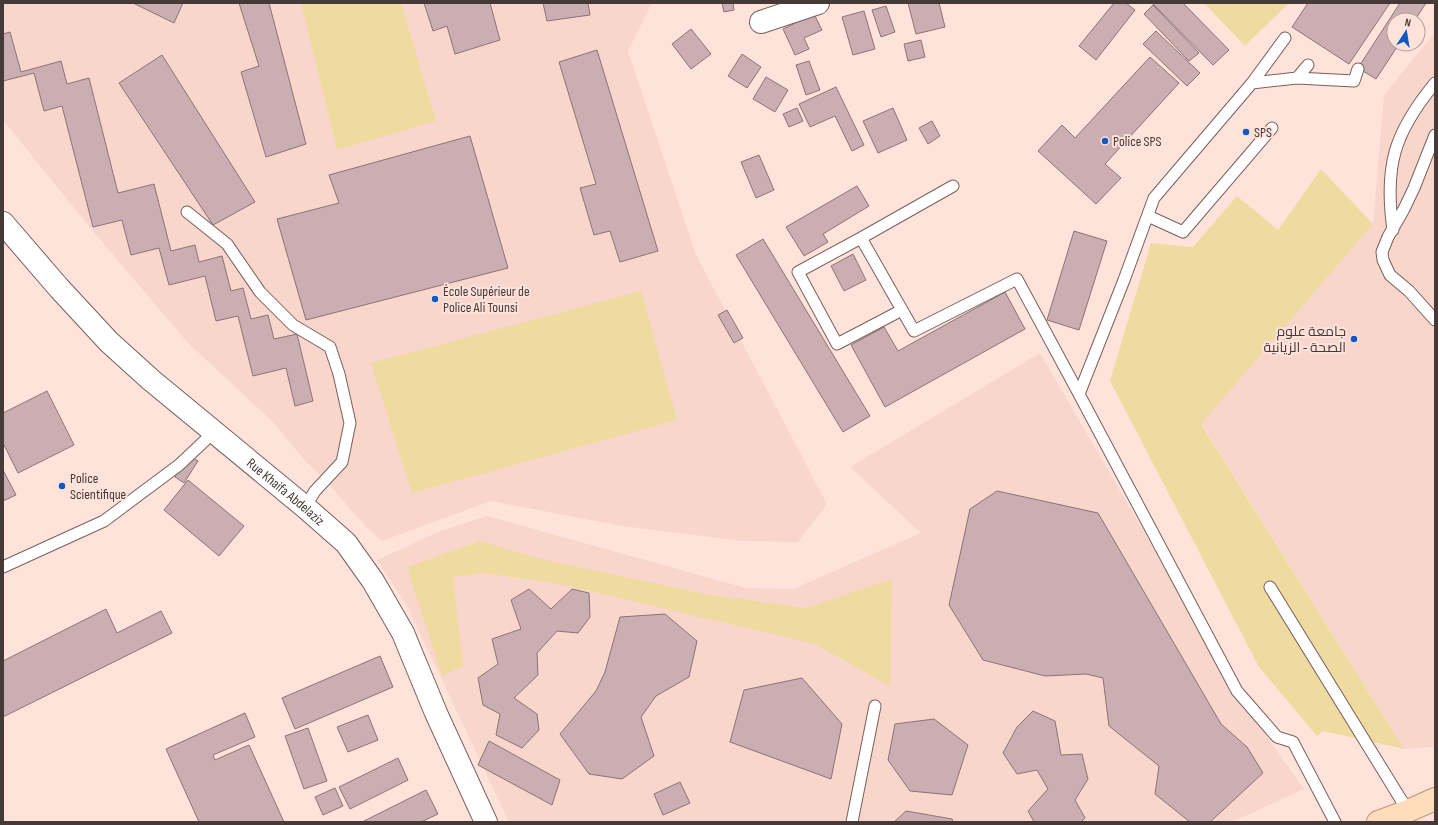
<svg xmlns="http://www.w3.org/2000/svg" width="1438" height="825" font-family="'Sofia Sans Condensed',Cairo,sans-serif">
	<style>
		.built { fill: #f9d6cc }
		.green { fill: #efdb9f }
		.building { fill: #caaeb2; stroke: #8c7376 }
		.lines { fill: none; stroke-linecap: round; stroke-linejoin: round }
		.service-casing { stroke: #78605a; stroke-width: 13 }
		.minor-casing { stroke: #78605a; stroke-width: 24 }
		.tertiary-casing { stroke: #78605a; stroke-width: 24 }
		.primary-casing { stroke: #bd9470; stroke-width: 24 }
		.service { stroke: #fff; stroke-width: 11 }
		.minor { stroke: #fff; stroke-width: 22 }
		.tertiary { stroke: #fff; stroke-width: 22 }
		.primary { stroke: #fedcbc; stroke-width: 22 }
		.poi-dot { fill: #1059c3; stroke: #ffe3db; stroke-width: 1.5 }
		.labels { text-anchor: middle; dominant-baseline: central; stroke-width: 4; stroke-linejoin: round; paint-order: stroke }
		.poi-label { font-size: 14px; fill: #453a37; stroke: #ffe3db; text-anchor: start }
		.street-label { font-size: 14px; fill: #453a37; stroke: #ffe3db }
	</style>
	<rect width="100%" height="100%" fill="#ffe3db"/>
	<path class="built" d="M 3,3 L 652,3 L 628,51 L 696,255 L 827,504 L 798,542 L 743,541 L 622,526 L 491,501 L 382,541 L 367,528 L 327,482 L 306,462 L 273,422 L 187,342 L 87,224 L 3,120 Z
		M 1435,32 L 1435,747 L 1404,749 L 1201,423 L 1373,224 L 1384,95 Z
		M 1040,353 L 1242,701 L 1304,789 L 1232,822 L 509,822 L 407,606 L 377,560 L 440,531 L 487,516 L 746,588 L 793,589 L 921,533 L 850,467 Z"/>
	<path class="green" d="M 301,3 L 401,3 L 436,121 L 337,150 Z
		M 1204,3 L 1289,3 L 1245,46 Z
		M 1321,169 L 1373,224 L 1201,424 L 1404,749 L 1323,731 L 1317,736 L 1259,667 L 1110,381 L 1151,243 L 1193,247 L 1237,196 L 1278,230 Z
		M 641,291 L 677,420 L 412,493 L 371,363 Z
		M 481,541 L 536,558 L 709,595 L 806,608 L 892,579 L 890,686 L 815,644 L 560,584 L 483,573 L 453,577 L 463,666 L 442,676 L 407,567 Z"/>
	<path class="building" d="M 133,3 L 183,3 L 174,23 Z
		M 239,3 L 269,3 L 306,144 L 266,157 L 241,72 L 259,66 Z
		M 424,3 L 490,3 L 500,40 L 455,54 L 447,26 L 433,31 Z
		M 543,3 L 588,3 L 590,15 L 547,21 Z
		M 722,3 L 733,3 L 734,10 L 724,12 Z
		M 908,3 L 939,3 L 945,27 L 916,34 Z
		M 1114,3 L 1126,3 L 1135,10 L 1096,60 L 1079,46 Z
		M 1152,3 L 1183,3 L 1229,50 L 1213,65 Z
		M 1308,3 L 1390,3 L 1349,64 L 1292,27 Z
		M 1400,3 L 1426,3 L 1415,20 L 1394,20 L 1394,44 L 1399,44 L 1376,79 L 1358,68 Z
		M 1153,5 L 1199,53 L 1189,61 L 1144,14 Z
		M 886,6 L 895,32 L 881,37 L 872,10 Z
		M 864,11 L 875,49 L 853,55 L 842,17 Z
		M 814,14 L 822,30 L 804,38 L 809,49 L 795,55 L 783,29 Z
		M 691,29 L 711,54 L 691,69 L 672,44 Z
		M 1156,31 L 1200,73 L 1187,86 L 1143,44 Z
		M 10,32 L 21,72 L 61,61 L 67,84 L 89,78 L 118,193 L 154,184 L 171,251 L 195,245 L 199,262 L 222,256 L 231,291 L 243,288 L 251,319 L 268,315 L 274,339 L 297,334 L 313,401 L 295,406 L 286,368 L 253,376 L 238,316 L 216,321 L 205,276 L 169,285 L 159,248 L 131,255 L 122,220 L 93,227 L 62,106 L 44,111 L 34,73 L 3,81 L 3,34 Z
		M 921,40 L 925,57 L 908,61 L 904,44 Z
		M 597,50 L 658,251 L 620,262 L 610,231 L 594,235 L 580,188 L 596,184 L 559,62 Z
		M 742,54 L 761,67 L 747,88 L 728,76 Z
		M 162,55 L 255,202 L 213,225 L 119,83 Z
		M 1150,57 L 1179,83 L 1105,164 L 1121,178 L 1096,204 L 1038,151 L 1062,125 L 1075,138 Z
		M 809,61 L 820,90 L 806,95 L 796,65 Z
		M 766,77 L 788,90 L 775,112 L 753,99 Z
		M 836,87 L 864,145 L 852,151 L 835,116 L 810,127 L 799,104 Z
		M 797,108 L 803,121 L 789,127 L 783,114 Z
		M 893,108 L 907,140 L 878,153 L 863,121 Z
		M 932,121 L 940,136 L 928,144 L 919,128 Z
		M 470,136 L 508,268 L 306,320 L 277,219 L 339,203 L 329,175 Z
		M 759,155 L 774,190 L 756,198 L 741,162 Z
		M 857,186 L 869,206 L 823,234 L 828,242 L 804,256 L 786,227 Z
		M 1074,231 L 1107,241 L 1079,330 L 1047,320 Z
		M 763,239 L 870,416 L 843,432 L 736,255 Z
		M 853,254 L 866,280 L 844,291 L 831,266 Z
		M 1005,292 L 1025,329 L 885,407 L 851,345 L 884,327 L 898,351 Z
		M 727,310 L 743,338 L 734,343 L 718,315 Z
		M 47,391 L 74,445 L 18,473 L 3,443 L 3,413 Z
		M 189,455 L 198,461 L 184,483 L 175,477 Z
		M 3,470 L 16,495 L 3,501 Z
		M 188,480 L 244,526 L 219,556 L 164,510 Z
		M 997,491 L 1098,513 L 1221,724 L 1247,747 L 1263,773 L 1210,822 L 1190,822 L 1155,794 L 1159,766 L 1109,726 L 1103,678 L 1086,674 L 1045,676 L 983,660 L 949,605 L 970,509 Z
		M 529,589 L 551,609 L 572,589 L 589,593 L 590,617 L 578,633 L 557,631 L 537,653 L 538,675 L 514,698 L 537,714 L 539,730 L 522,748 L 496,735 L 500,714 L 483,705 L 478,678 L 498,664 L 492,639 L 521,629 L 511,600 Z
		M 106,609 L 117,633 L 161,611 L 172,633 L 3,717 L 3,661 Z
		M 665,614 L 697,641 L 689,677 L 656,696 L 641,717 L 654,756 L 622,779 L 589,774 L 560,734 L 596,691 L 605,672 L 620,617 Z
		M 380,656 L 393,687 L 295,729 L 282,698 Z
		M 802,678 L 842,724 L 831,779 L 730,742 L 744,690 Z
		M 1033,711 L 1055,721 L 1061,755 L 1082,754 L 1088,779 L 1075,800 L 1085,818 L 1081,822 L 1034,822 L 1028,811 L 1048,789 L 1037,770 L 1017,774 L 1003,753 L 1017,727 Z
		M 245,713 L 255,737 L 213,755 L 215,760 L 249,745 L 284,822 L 199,822 L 166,749 Z
		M 368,715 L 378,740 L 348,752 L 337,727 Z
		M 934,719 L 968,745 L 952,795 L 910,791 L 888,760 L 895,724 Z
		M 308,728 L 327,781 L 304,789 L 285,736 Z
		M 489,741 L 560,780 L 552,805 L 478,765 Z
		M 398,758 L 408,780 L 350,809 L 339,787 Z
		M 680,782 L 690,803 L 663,815 L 654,794 Z
		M 335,788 L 343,806 L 323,815 L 315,797 Z
		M 426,790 L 438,814 L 421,822 L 362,822 Z
		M 906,811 L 952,819 L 953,822 L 894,822 Z"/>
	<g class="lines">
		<defs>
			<path id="service" d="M 1285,38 L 1252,83 L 1154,198 L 1124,280 L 1079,394 L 1237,691 L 1277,737 L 1293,742 L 1335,822
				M 1297,78 L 1354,81 L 1358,69
				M 1252,83 L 1297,78 L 1308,65
				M 1435,135 L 1414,188 L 1404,209 L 1388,237 L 1382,252 L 1383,260 L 1390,275 L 1409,291 L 1435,320
				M 953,186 L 861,238 L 914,331 L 1017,279 L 1079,394
				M 187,212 L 227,244 L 260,292 L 293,325 L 330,347 L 339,374 L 350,423 L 342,462 L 315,491 L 305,507
				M 1148,216 L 1183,232 L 1272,128
				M 1393,230 C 1384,166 1394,133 1435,83
				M 861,238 L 798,272 L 837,344 L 902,310
				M 3,567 L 104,521 L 179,465 L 214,432
				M 1270,587 L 1408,811
				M 852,822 L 875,706"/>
			<path id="minor" d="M 761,22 L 818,3"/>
			<g id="tertiary">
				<path id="s1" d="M 3,223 L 59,288 L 109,342 L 151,380 L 305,507 L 346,543 L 373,581 L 403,633 L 436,713 L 486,822"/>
			</g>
			<path id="primary" d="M 1378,822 L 1408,811 L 1435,799"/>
		</defs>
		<use href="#service" class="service-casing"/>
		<use href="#minor" class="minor-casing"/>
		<use href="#tertiary" class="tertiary-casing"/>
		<use href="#primary" class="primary-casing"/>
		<use href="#service" class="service"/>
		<use href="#minor" class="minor"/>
		<use href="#tertiary" class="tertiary"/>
		<use href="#primary" class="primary"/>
	</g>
	<g class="poi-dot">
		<circle cx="1246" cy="132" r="4"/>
		<circle cx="1105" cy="141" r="4"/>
		<circle cx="435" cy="299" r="4"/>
		<circle cx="1354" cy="339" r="4"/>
		<circle cx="62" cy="486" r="4"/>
	</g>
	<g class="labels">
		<g class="poi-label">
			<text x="1254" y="132">SPS</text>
			<text x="1113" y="141">Police SPS</text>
			<text x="443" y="291">École Supérieur de<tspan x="443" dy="16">Police Ali Tounsi</tspan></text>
			<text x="1346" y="331" text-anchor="end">جامعة علوم<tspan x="1346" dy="16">الصحة - الزيانية</tspan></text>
			<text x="70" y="478">Police<tspan x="70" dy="16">Scientifique</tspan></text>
		</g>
		<g class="street-label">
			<text stroke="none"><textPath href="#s1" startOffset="391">Rue Khaifa Abdelaziz</textPath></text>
		</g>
	</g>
	<rect width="1438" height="825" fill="none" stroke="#453a37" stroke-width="8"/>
	<g transform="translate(1406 32) rotate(12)"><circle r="19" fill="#ffe3db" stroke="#b59f99"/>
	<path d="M0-3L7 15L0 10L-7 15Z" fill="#1059c3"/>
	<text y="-6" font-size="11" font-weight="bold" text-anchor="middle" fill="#453a37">N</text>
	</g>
</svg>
